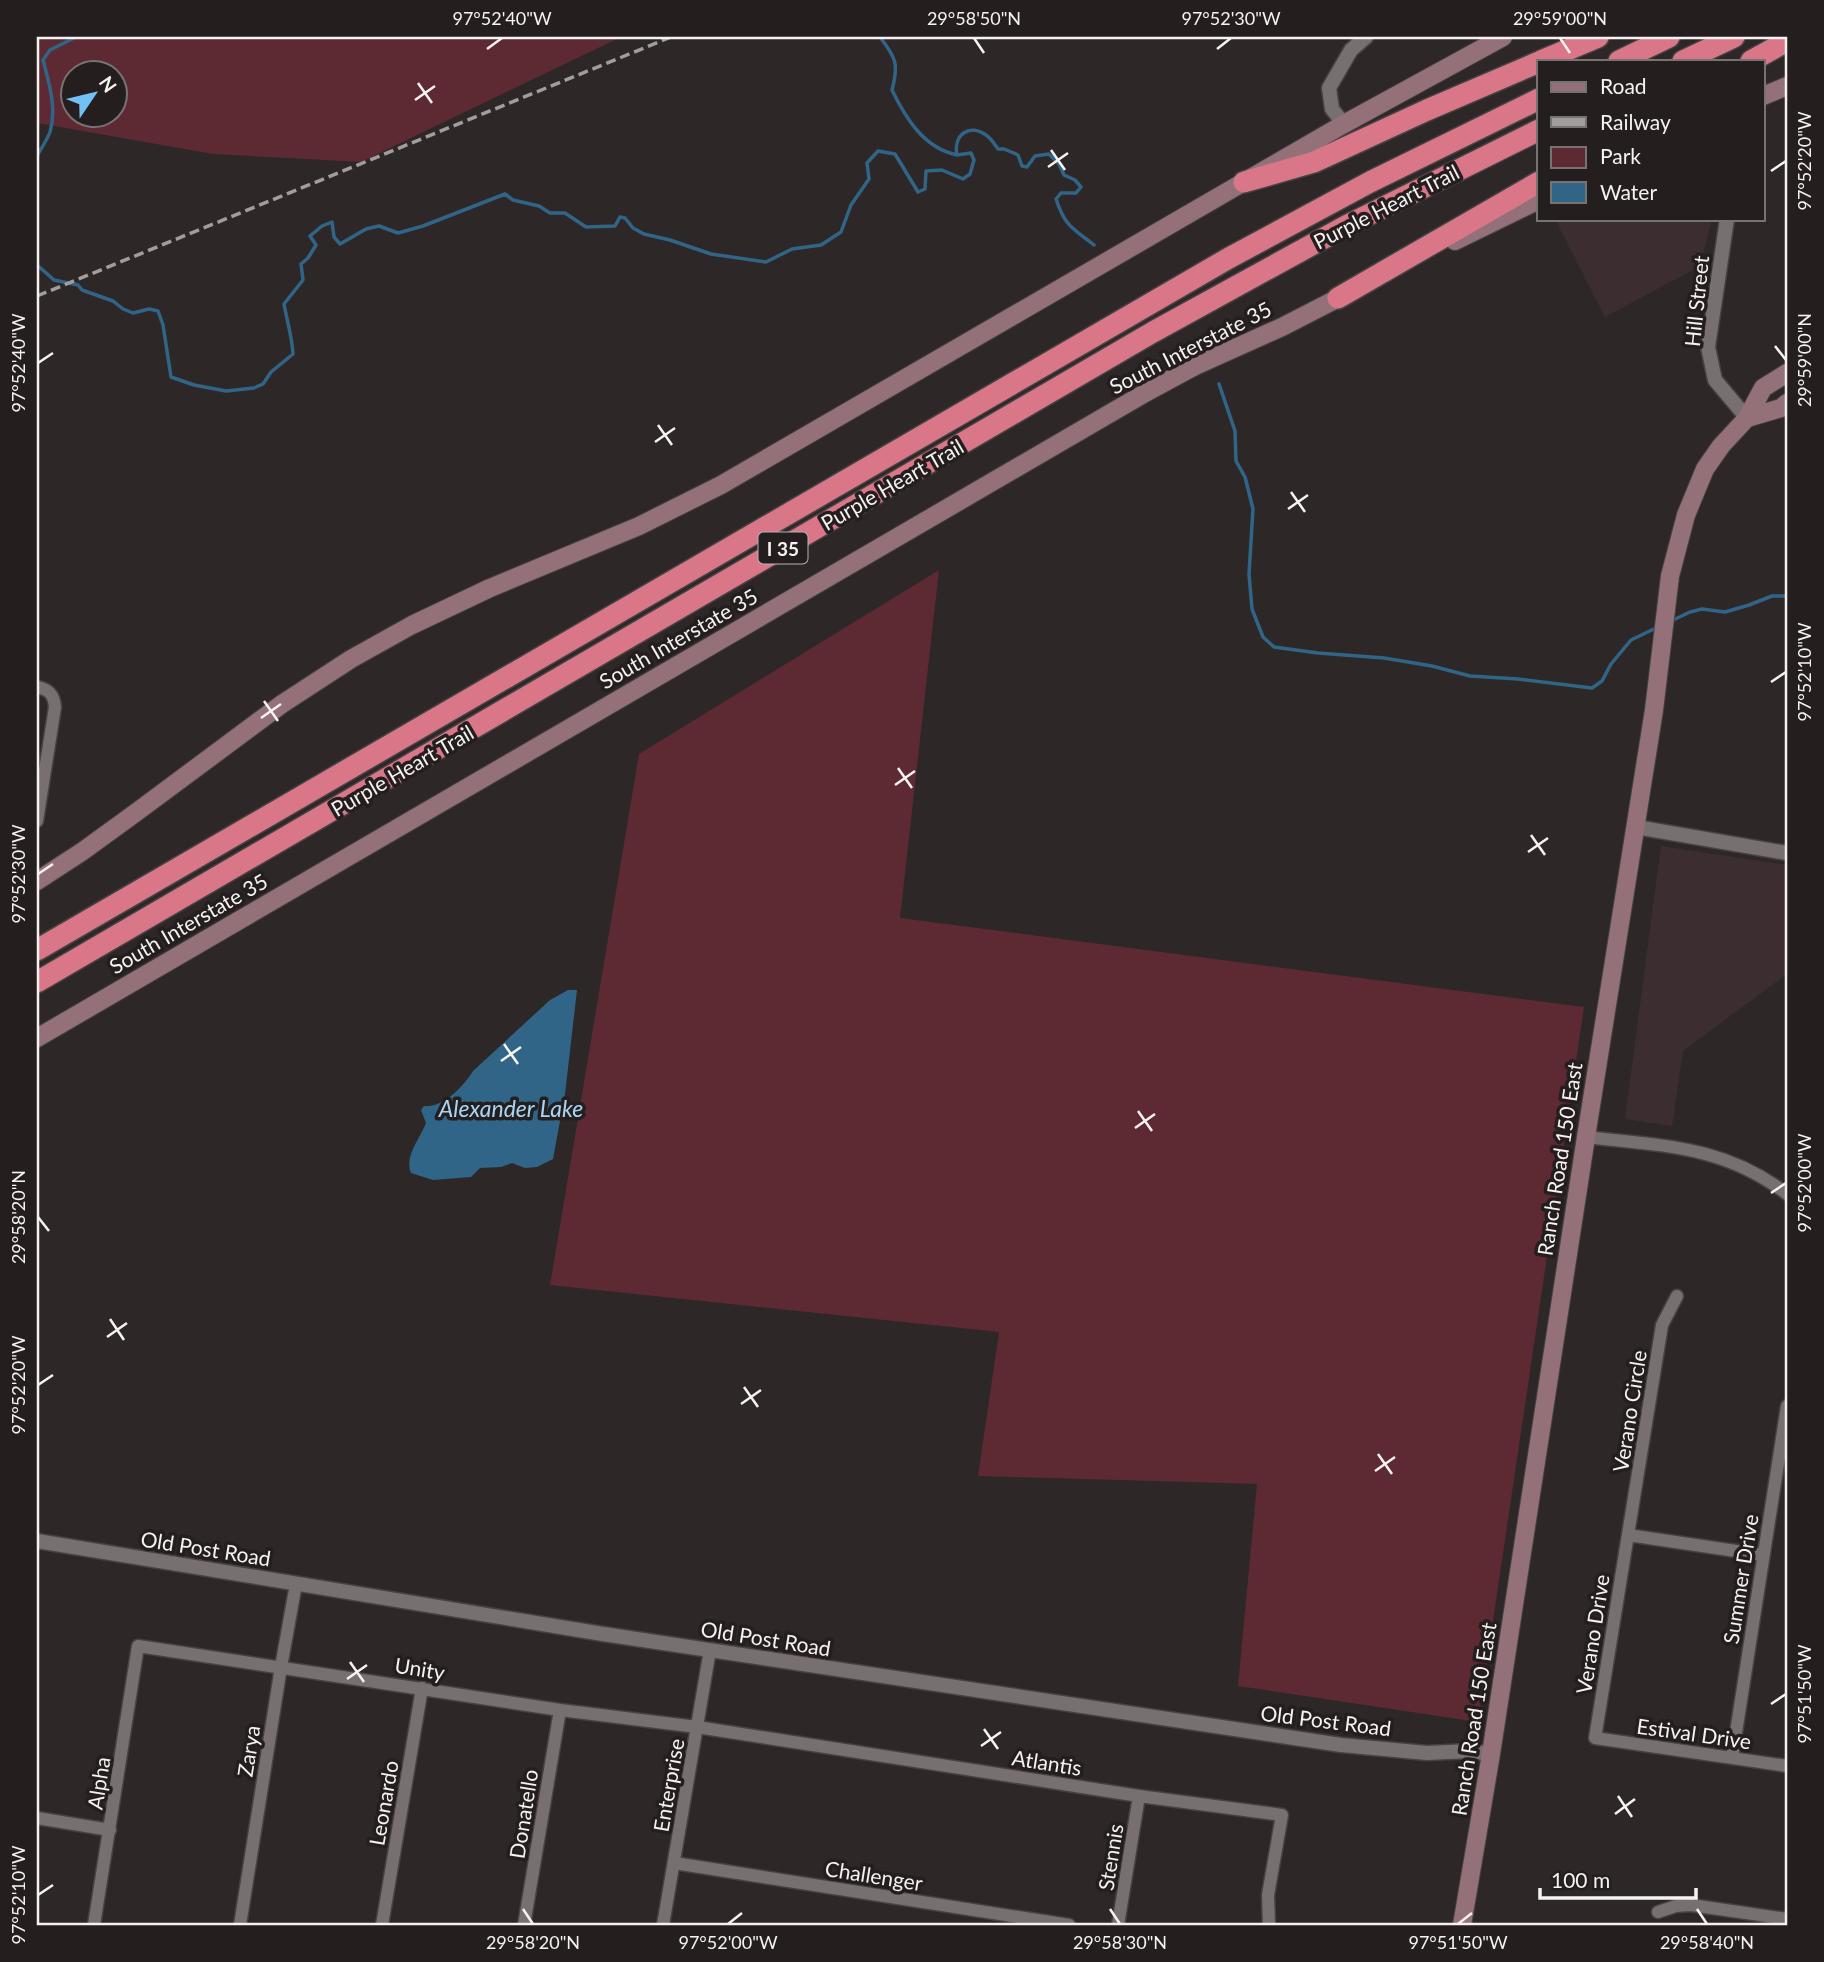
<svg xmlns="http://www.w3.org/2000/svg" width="1824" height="1962" font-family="Lato,sans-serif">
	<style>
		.built { fill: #3c2e30 }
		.green { fill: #5d2933; fill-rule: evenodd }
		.water { fill: #316587 }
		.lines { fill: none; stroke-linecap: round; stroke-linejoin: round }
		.stream { stroke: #316587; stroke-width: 3.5 }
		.minor-casing { stroke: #474242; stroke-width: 15 }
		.tertiary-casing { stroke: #474242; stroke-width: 17 }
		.secondary-casing { stroke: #474242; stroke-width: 20 }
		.motorway-casing { stroke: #474242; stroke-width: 24 }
		.minor { stroke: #776f70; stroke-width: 12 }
		.tertiary { stroke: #776f70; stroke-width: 14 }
		.secondary { stroke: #947178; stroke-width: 18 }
		.motorway { stroke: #d97789; stroke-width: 21 }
		.rail { stroke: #a29d9d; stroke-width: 3.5; stroke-dasharray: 10 5; stroke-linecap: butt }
		.ticks { fill: none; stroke: #f6f2f2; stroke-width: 2.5 }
		.labels { text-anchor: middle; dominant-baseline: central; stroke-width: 7; stroke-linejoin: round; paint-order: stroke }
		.shield { fill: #241e1f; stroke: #b7b2b3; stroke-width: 2 }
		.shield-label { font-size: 19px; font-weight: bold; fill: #f6f2f2 }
		.street-label { font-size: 21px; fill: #f6f2f2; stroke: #241e1f }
		.water-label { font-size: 23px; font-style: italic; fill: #a8d5f5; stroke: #241e1f }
		.neatline { fill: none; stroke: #f6f2f2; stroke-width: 2.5 }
		.ticks-label { font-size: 18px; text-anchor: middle; fill: #f6f2f2 }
	</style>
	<rect width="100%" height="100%" fill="#2e2728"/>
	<path class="built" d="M 1555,219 L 1712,219 L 1700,266 L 1605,317 Z
		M 1661,846 L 1787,865 L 1787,974 L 1683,1051 L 1672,1126 L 1625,1119 Z"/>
	<path class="green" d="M 37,37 L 621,37 L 361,162 L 213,154 L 37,123 ZM 74,74 L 116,74 L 116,116 L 74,116 Z
		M 939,570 L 900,918 L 1584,1007 L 1478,1722 L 1238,1686 L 1257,1484 L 978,1476 L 999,1332 L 550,1285 L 639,754 Z"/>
	<path class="water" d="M 568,990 L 577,990 L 565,1094 L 553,1159 L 537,1167 L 525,1168 L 512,1163 L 501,1167 L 480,1168 L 471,1177 L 433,1180 L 411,1173 C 404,1156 420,1139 426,1123 L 421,1110 L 424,1106 C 443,1108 463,1087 473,1071 L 550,1000 Z"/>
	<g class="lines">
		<path class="stream" d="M 880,37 C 896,58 899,64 892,90 C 906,119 924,148 957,155 C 953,135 969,123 986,135 C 991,138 995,145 998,149 L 1004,149 L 1018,155 L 1022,166 L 1027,167 L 1035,156 L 1049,154 L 1059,164 L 1064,175 L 1075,180 L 1081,187 L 1076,193 L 1061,193 L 1056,199 C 1065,226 1072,228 1094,245
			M 37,156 C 41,149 47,140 50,132 C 57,108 49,83 43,60 L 50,50 L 76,37
			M 37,265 L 54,280 L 78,285 L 82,290 L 113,301 L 123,309 L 133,313 L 149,309 L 158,311 L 163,325 L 171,377 L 194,385 L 226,391 L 254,388 L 263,384 L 271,372 L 293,354 C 292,336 287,321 284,304 L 303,280 L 301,264 L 308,258 L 316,245 L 310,236 L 322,226 L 332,222 L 334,237 L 340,244 L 366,229 L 379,226 L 398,233 L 423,226 L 505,194 L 513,200 L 539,206 L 550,213 L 565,213 L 586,227 L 615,226 L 620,217 L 625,218 L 633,228 L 644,234 L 670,240 L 711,254 L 766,262 L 792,249 L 821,245 L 841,232 L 851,205 L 869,179 L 867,163 L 878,151 L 895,154 L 918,192 L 925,189 L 926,171 L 942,170 L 963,179 L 970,174 L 974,160 L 971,153 L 957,155
			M 1219,384 L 1235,431 L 1236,461 L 1245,477 L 1253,509 L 1249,574 L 1252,609 L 1263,637 L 1274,647 L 1318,653 L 1384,658 L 1432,666 L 1470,676 L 1518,679 L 1592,688 L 1602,681 L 1611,664 L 1631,640 L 1658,627
			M 1671,621 L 1690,612 L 1702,609 L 1725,612 L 1749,605 L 1772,596 L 1787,596"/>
		<defs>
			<path id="minor" d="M 37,687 C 49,689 54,695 55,707 L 37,821
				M 1586,1137 C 1662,1146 1723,1145 1787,1194
				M 1677,1296 L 1662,1325 L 1595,1738 L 1787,1766
				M 1628,1535 L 1763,1555
				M 1732,1758 L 1787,1406
				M 37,1818 L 110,1830
				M 674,1863 L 1069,1925
				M 1658,1912 L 1676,1906 L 1691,1905 L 1787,1919
				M 94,1925 L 138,1646 L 560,1710 L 697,1727 L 1139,1796 L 1282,1815 L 1268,1895 L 1269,1925
				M 240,1925 L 281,1667 L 296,1584
				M 382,1925 L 422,1688
				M 524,1925 L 560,1710
				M 663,1925 L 710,1650
				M 1118,1925 L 1139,1796"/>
			<path id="tertiary" d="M 1344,124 L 1332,109 L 1329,88 L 1351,50 L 1366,37
				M 1727,219 L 1708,347 L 1715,380 L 1747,418
				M 1636,827 L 1787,853
				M 37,1541 L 603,1634 L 1341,1745 L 1427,1753 L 1470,1751 L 1491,1754"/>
			<path id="secondary" d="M 1763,96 L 1787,86
				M 1455,241 L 1539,200
				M 1747,418 L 1781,408 L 1787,403
				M 37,881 L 83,851 L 138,811 L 282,704 L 351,659 L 412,625 L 490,588 L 639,526 L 721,485 L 1344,124 L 1503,37
				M 37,1038 L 1145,393 L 1195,366 L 1282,327 L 1348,293
				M 1462,1925 L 1491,1754 L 1586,1137 L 1654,710 L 1670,576 L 1686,515 L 1705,469 L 1721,446 L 1747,418 L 1763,388 L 1787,373"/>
			<path id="motorway" d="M 1541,61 L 1598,37
				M 1619,61 L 1669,37
				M 1683,61 L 1734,37
				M 1751,61 L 1787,41
				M 1244,182 L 1314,162 L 1427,110 L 1539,62
				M 1338,298 L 1539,182
				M 37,950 L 1229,258 L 1370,182 L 1539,99
				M 37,982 L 1153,332 L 1346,226 L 1539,130"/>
		</defs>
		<use href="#minor" class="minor-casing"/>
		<use href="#tertiary" class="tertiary-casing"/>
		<use href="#secondary" class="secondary-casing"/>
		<use href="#motorway" class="motorway-casing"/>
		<use href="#minor" class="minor"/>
		<use href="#tertiary" class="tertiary"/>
		<use href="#secondary" class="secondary"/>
		<use href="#motorway" class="motorway"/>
		<path class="rail" d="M 37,296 L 671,37"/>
	</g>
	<path class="ticks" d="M 974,38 L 984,53M 1560,38 L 1570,53M 487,49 L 502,38M 1217,49 L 1231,38M 418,83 L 432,103M 415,100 L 435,86M 1051,150 L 1065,170M 1048,167 L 1068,153M 1771,171 L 1786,161M 1775,346 L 1786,360M 38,363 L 53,353M 658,425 L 672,445M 655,442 L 675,428M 1291,492 L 1305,512M 1288,509 L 1308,495M 1771,682 L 1786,672M 264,701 L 278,721M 261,718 L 281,704M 898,768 L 912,788M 895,785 L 915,771M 1531,835 L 1545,855M 1528,852 L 1548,838M 38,874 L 53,864M 504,1044 L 518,1064M 501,1061 L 521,1047M 1138,1111 L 1152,1131M 1135,1128 L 1155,1114M 1771,1193 L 1786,1183M 38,1217 L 49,1231M 110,1319 L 124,1340M 107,1337 L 127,1323M 38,1385 L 53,1375M 744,1387 L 758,1407M 741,1404 L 761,1390M 1378,1454 L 1392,1474M 1375,1471 L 1395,1457M 350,1662 L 364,1682M 347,1679 L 367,1665M 1771,1704 L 1786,1694M 984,1729 L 998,1749M 981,1746 L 1001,1732M 1618,1796 L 1632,1817M 1615,1814 L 1635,1799M 38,1895 L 53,1885M 523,1909 L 533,1924M 1110,1909 L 1120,1924M 1697,1909 L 1707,1924M 728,1924 L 742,1913M 1458,1924 L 1472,1913"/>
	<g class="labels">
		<rect class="shield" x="758.5" y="532.5" width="49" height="31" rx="5"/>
		<g class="shield-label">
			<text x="783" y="548">I 35</text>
		</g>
		<g class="street-label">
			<text transform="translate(1386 206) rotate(-27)">Purple Heart Trail</text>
			<text transform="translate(1696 301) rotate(-84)">Hill Street</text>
			<text transform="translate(1190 347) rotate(-27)">South Interstate 35</text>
			<text transform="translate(892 484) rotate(-30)">Purple Heart Trail</text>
			<text transform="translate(678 638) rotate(-30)">South Interstate 35</text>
			<text transform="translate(402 770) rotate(-30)">Purple Heart Trail</text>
			<text transform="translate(188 923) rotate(-30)">South Interstate 35</text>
			<text transform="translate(1559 1159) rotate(-81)">Ranch Road 150 East</text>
			<text transform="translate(1629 1411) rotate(-81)">Verano Circle</text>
			<text transform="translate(206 1548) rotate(9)">Old Post Road</text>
			<text transform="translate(1740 1579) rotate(-81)">Summer Drive</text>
			<text transform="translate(1592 1634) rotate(-81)">Verano Drive</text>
			<text transform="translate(766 1638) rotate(9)">Old Post Road</text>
			<text transform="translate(420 1668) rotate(9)">Unity</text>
			<text transform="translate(1473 1719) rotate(-81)">Ranch Road 150 East</text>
			<text transform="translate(1326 1720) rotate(7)">Old Post Road</text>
			<text transform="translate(1694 1733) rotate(8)">Estival Drive</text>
			<text transform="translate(248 1751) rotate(-81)">Zarya</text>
			<text transform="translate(1047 1762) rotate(9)">Atlantis</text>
			<text transform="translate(98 1783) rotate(-81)">Alpha</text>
			<text transform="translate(668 1785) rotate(-80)">Enterprise</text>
			<text transform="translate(383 1803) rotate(-80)">Leonardo</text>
			<text transform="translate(523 1814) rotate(-81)">Donatello</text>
			<text transform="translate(1110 1857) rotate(-81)">Stennis</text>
			<text transform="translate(874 1875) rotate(9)">Challenger</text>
		</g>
		<g class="water-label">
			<text x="511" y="1108">Alexander Lake</text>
		</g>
	</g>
	<rect width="1824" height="1962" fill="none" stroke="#241e1f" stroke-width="77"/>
	<rect x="1537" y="60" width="228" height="161" fill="#241e1f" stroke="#787373" stroke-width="2"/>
	<rect x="1551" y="82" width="35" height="10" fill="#947178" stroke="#787373" stroke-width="2"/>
	<text x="1600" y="94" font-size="21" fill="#f6f2f2">Road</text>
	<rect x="1551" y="117" width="35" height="10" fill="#a29d9d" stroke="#787373" stroke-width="2"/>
	<text x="1600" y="130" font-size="21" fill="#f6f2f2">Railway</text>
	<rect x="1551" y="147" width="35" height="21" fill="#5d2933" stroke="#787373" stroke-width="2"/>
	<text x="1600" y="164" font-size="21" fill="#f6f2f2">Park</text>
	<rect x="1551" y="182" width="35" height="21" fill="#316587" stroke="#787373" stroke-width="2"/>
	<text x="1600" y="200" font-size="21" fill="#f6f2f2">Water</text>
	<g transform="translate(94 94) rotate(55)"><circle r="33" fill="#241e1f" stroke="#787373" stroke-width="2"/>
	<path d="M0-5L12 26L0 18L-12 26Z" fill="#72c1f5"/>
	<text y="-10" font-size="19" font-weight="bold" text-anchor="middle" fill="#f6f2f2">N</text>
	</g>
	<path d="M1540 1888v10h156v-10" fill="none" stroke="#f6f2f2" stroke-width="3.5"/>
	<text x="1551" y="1888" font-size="21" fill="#f6f2f2" stroke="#241e1f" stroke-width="5" paint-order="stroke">100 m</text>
	<rect x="38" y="38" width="1748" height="1886" class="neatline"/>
	<g class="ticks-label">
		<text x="502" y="25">97°52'40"W</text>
		<text x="974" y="25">29°58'50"N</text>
		<text x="1231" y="25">97°52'30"W</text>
		<text x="1560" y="25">29°59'00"N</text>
		<text transform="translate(1805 161) rotate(-90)" y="6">97°52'20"W</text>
		<text transform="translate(1805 360) rotate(-90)" y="6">29°59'00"N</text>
		<text transform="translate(19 363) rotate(-90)" y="6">97°52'40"W</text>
		<text transform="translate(1805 672) rotate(-90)" y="6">97°52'10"W</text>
		<text transform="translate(19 874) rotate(-90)" y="6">97°52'30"W</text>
		<text transform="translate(1805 1183) rotate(-90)" y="6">97°52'00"W</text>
		<text transform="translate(19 1217) rotate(-90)" y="6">29°58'20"N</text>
		<text transform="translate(19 1385) rotate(-90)" y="6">97°52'20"W</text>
		<text transform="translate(1805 1694) rotate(-90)" y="6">97°51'50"W</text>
		<text transform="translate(19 1895) rotate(-90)" y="6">97°52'10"W</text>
		<text x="533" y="1949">29°58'20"N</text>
		<text x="728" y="1949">97°52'00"W</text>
		<text x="1120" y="1949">29°58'30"N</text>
		<text x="1458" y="1949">97°51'50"W</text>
		<text x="1707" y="1949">29°58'40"N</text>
	</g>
</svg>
